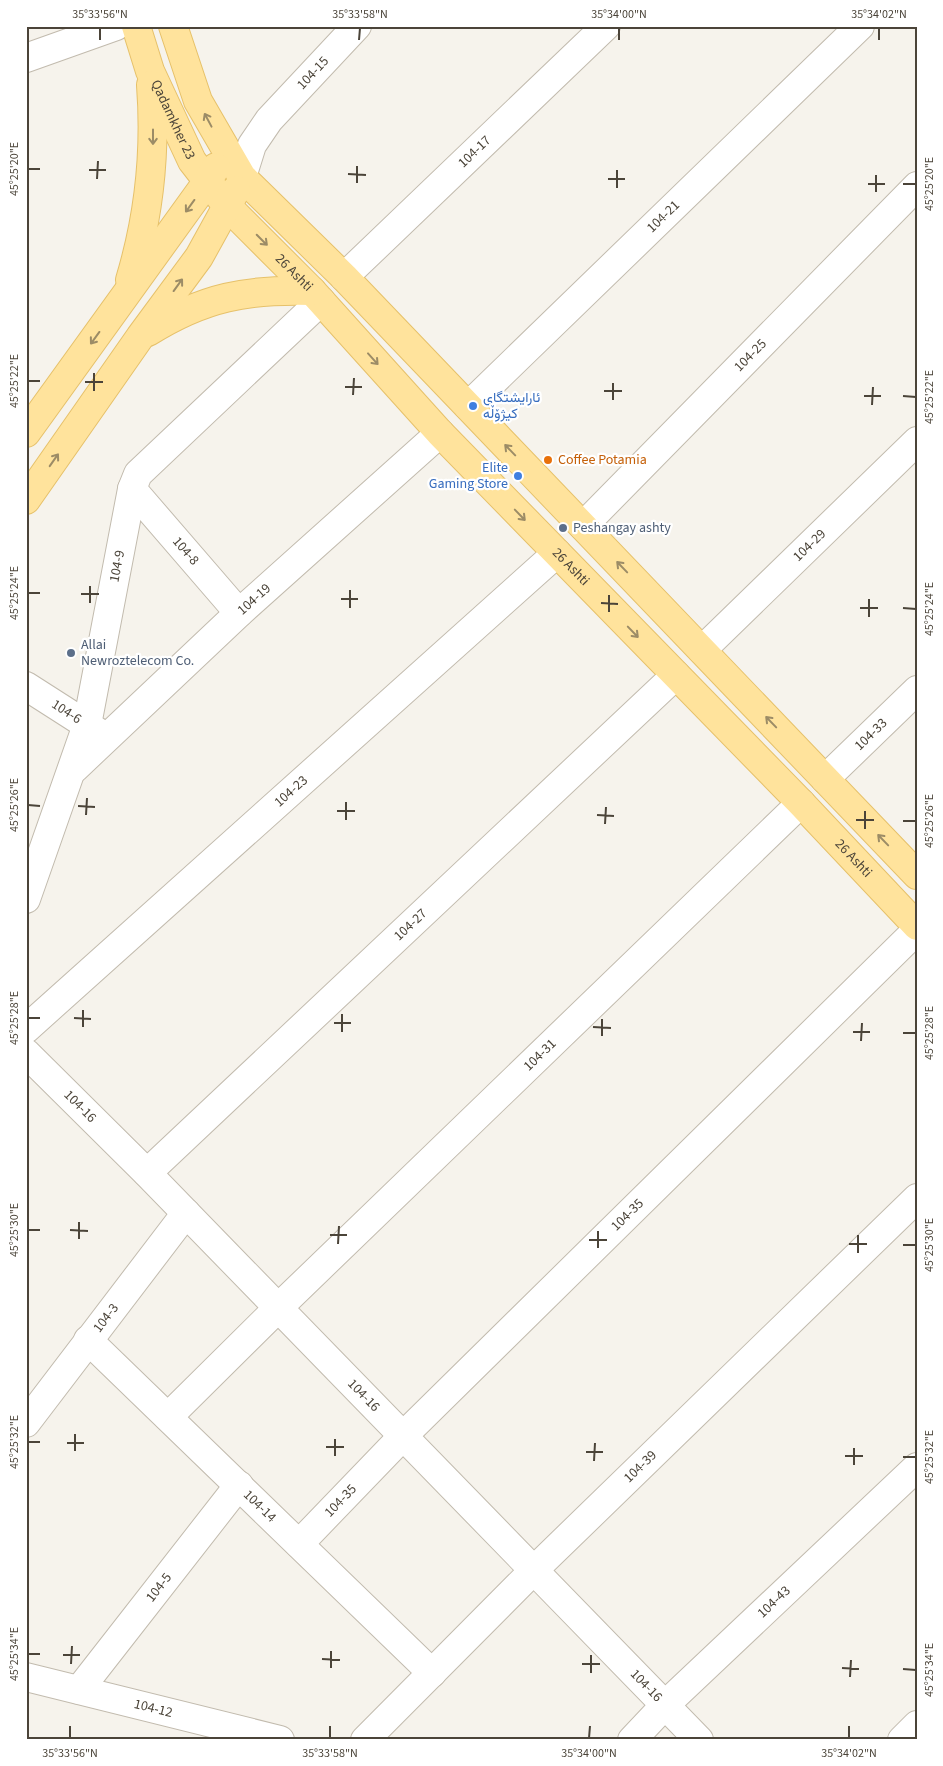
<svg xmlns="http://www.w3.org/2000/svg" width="943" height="1766" font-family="'Source Sans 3',Vazirmatn,sans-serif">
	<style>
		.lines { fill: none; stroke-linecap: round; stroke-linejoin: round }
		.minor-casing { stroke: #c2bbae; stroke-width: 30 }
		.major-casing { stroke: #e6c16a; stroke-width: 30 }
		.minor { stroke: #fff; stroke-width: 28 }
		.major { stroke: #ffe39c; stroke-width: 28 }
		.oneway { stroke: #9c8c66 }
		.ticks { fill: none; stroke: #4b4439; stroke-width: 2 }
		.shop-dot { fill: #3f7fe0; stroke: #fff; stroke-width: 2 }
		.food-dot { fill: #e8710a; stroke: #fff; stroke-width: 2 }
		.service-dot { fill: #5c6f8a; stroke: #fff; stroke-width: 2 }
		.labels { text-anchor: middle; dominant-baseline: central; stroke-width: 4.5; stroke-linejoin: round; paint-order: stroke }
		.street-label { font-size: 14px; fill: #4b4439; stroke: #fff }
		.shop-label { font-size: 14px; fill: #366cbe; stroke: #fff; text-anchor: start }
		.food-label { font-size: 14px; fill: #c56008; stroke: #fff; text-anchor: start }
		.service-label { font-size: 14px; fill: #4e5e75; stroke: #fff; text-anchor: start }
		.neatline { fill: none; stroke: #4b4439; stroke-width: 2 }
		.ticks-label { font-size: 12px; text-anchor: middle; fill: #4b4439 }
	</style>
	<rect width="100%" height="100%" fill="#f6f3ec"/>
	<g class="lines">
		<defs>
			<g id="minor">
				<path d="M 26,58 L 116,26"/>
				<path id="s1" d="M 242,177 L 252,145 L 269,120 L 357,26"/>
				<path id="s2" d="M 344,277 L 606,26"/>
				<path id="s3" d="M 468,406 L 860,26"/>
				<path id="s4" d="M 132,489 L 239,613"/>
				<path id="s5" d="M 583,526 L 917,186"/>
				<path id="s6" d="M 702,650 L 917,441"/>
				<path id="s7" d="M 26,686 L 101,734"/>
				<path id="s8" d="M 75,768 L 239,613 L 440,433"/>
				<path id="s9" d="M 825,779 L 917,690"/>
				<path id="s10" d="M 26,899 L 87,725 L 132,489 L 138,474 L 321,301"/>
				<path id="s11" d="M 26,1029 L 557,553"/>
				<path id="s12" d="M 26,1053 L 147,1173 L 699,1740"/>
				<path id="s13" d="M 147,1173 L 676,675"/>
				<path id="s14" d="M 88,1340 L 432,1673"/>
				<path id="s15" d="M 168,1417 L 278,1308 L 801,803"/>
				<path id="s16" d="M 26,1423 L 186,1213"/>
				<path id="s17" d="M 299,1544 L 403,1436 L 917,930"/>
				<path id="s18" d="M 26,1677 L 280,1740"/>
				<path id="s19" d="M 79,1690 L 239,1485"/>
				<path id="s20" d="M 365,1740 L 534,1570 L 917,1198"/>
				<path id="s21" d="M 632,1740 L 665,1705 L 917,1467"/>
				<path d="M 902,1740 L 917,1725"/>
			</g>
			<g id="major">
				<path id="s22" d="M 136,26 L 150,71 L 192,161 L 227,206 L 312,291 L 440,433 L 801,803 L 917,926"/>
				<path d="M 173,26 L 198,101 L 242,177 L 344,277 L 917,875"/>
				<path d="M 130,280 C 149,217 156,151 151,85"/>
				<path d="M 148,332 C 204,297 247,289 312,291"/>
				<path d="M 26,433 L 207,182 L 216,167"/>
				<path d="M 26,500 L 140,337 L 199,257 L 236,190"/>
			</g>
		</defs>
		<use href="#minor" class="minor-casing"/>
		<use href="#major" class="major-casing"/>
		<use href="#minor" class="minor"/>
		<use href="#major" class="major"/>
	</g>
	<defs><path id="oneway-shaft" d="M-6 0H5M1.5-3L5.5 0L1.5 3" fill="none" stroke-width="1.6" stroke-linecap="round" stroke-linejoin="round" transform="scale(1.25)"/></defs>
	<g class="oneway">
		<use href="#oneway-shaft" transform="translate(208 120) rotate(-118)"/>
		<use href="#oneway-shaft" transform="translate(153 137) rotate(90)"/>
		<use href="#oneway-shaft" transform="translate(190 206) rotate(126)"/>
		<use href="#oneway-shaft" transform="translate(262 240) rotate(45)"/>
		<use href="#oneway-shaft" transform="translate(178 285) rotate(-54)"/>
		<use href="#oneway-shaft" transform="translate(95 338) rotate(126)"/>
		<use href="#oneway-shaft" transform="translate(373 359) rotate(48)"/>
		<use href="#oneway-shaft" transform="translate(510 450) rotate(-134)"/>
		<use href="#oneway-shaft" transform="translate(54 460) rotate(-55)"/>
		<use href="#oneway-shaft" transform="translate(520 515) rotate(46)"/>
		<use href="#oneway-shaft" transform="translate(622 567) rotate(-134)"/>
		<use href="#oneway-shaft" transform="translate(633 632) rotate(46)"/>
		<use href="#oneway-shaft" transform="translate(771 722) rotate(-134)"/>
		<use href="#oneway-shaft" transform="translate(883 840) rotate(-134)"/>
	</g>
	<path class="ticks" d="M 100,40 L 100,28M 359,40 L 360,28M 619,40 L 619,28M 879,40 L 879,28M 28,169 L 40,169M 89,170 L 106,170M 348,174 L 366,175M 97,179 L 98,161M 608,179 L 625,179M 357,183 L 357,166M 868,184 L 885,184M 903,184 L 916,184M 617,188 L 617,170M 876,192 L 876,175M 28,381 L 40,381M 85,382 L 103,382M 345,387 L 362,387M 94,391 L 94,373M 604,391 L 622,391M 353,395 L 354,378M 864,396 L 881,396M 903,396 L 916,397M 613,400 L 613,383M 872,405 L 873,387M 28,593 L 40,593M 81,594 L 99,594M 341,599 L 358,599M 90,603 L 90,586M 601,603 L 618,604M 350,608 L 350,590M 860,608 L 878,608M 903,608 L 916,609M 609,612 L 609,595M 869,617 L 869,599M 28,805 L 40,806M 78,806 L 95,807M 337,811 L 355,811M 86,815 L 87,798M 597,815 L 614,816M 346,820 L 346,802M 856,820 L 874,820M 903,821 L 916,821M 605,824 L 606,807M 865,829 L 865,811M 28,1018 L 40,1018M 74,1018 L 91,1019M 334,1023 L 351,1023M 83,1027 L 83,1010M 593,1027 L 611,1028M 342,1032 L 342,1014M 853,1032 L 870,1032M 903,1033 L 916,1033M 602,1036 L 602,1019M 861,1041 L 862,1023M 28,1230 L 40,1230M 70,1230 L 88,1231M 330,1235 L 347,1235M 79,1239 L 79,1222M 589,1240 L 607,1240M 338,1244 L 339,1226M 849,1244 L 867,1244M 903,1245 L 916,1245M 598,1248 L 598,1231M 858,1253 L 858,1235M 28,1442 L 40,1442M 67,1443 L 84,1443M 326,1447 L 344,1447M 75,1451 L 75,1434M 586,1452 L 603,1452M 335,1456 L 335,1439M 845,1456 L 863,1456M 903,1457 L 916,1457M 594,1461 L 595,1443M 854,1465 L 854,1448M 28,1654 L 40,1654M 63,1655 L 80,1655M 322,1659 L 340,1660M 71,1664 L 72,1646M 582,1664 L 600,1664M 331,1668 L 331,1651M 842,1668 L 859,1669M 903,1669 L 916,1670M 591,1673 L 591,1655M 850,1677 L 851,1660M 70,1738 L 70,1726M 330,1738 L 330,1726M 589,1738 L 590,1726M 849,1738 L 849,1726"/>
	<g class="shop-dot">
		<circle cx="473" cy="406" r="5"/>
		<circle cx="518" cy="476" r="5"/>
	</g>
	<circle class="food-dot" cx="548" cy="460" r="5"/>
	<g class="service-dot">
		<circle cx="563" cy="528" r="5"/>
		<circle cx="71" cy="653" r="5"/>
	</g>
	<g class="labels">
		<g class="street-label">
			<text stroke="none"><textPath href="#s1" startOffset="128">104-15</textPath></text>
			<text stroke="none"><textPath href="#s22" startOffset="101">Qadamkher 23</textPath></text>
			<text stroke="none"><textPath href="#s2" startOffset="181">104-17</textPath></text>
			<text stroke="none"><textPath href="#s3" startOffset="272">104-21</textPath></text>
			<text stroke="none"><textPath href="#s22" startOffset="298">26 Ashti</textPath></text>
			<text stroke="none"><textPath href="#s5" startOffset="239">104-25</textPath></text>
			<text stroke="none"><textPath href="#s6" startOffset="150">104-29</textPath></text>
			<text stroke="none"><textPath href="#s4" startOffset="82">104-8</textPath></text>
			<text stroke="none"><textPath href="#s10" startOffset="346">104-9</textPath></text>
			<text stroke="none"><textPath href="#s22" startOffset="702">26 Ashti</textPath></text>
			<text stroke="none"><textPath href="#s8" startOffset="246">104-19</textPath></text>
			<text stroke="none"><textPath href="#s7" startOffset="48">104-6</textPath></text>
			<text stroke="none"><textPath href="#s9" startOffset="64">104-33</textPath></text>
			<text stroke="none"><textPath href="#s11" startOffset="356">104-23</textPath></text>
			<text stroke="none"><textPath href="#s22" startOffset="1108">26 Ashti</textPath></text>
			<text stroke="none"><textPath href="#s13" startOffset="362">104-27</textPath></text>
			<text stroke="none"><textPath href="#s15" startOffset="519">104-31</textPath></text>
			<text stroke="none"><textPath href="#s12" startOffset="76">104-16</textPath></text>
			<text stroke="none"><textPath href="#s17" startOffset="465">104-35</textPath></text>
			<text stroke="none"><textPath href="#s16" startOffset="132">104-3</textPath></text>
			<text stroke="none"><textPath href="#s12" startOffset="481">104-16</textPath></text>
			<text stroke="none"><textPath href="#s20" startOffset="388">104-39</textPath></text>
			<text stroke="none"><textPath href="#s17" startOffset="60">104-35</textPath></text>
			<text stroke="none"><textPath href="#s14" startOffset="239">104-14</textPath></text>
			<text stroke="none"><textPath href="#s19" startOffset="130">104-5</textPath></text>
			<text stroke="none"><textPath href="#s21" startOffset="198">104-43</textPath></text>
			<text stroke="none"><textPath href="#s12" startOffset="886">104-16</textPath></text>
			<text stroke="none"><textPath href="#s18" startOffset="131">104-12</textPath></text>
		</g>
		<g class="shop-label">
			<text x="483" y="398">ئارایشتگای<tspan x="483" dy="16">کیژۆڵە</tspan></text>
			<text x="508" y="468" text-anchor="end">Elite<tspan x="508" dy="16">Gaming Store</tspan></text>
		</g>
		<g class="food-label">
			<text x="558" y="460">Coffee Potamia</text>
		</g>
		<g class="service-label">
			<text x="573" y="528">Peshangay ashty</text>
			<text x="81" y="645">Allai<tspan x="81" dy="16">Newroztelecom Co.</tspan></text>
		</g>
	</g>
	<rect width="943" height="1766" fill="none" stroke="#ffffff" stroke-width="55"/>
	<rect x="28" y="28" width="888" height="1710" class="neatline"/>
	<g class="ticks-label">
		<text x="100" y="18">35°33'56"N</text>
		<text x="360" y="18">35°33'58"N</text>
		<text x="619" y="18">35°34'00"N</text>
		<text x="879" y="18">35°34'02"N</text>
		<text transform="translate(14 169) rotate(-90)" y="4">45°25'20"E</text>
		<text transform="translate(929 184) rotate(-90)" y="4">45°25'20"E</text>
		<text transform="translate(14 381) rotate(-90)" y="4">45°25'22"E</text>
		<text transform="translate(929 397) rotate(-90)" y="4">45°25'22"E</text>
		<text transform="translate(14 593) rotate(-90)" y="4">45°25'24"E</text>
		<text transform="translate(929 609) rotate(-90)" y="4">45°25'24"E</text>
		<text transform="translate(14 805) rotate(-90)" y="4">45°25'26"E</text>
		<text transform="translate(929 821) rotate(-90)" y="4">45°25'26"E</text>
		<text transform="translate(14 1018) rotate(-90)" y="4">45°25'28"E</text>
		<text transform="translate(929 1033) rotate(-90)" y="4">45°25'28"E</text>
		<text transform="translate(14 1230) rotate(-90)" y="4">45°25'30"E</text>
		<text transform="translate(929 1245) rotate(-90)" y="4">45°25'30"E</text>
		<text transform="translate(14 1442) rotate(-90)" y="4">45°25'32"E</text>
		<text transform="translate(929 1457) rotate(-90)" y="4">45°25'32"E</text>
		<text transform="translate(14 1654) rotate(-90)" y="4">45°25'34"E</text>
		<text transform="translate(929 1670) rotate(-90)" y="4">45°25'34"E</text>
		<text x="70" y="1757">35°33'56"N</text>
		<text x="330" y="1757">35°33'58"N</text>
		<text x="589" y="1757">35°34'00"N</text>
		<text x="849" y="1757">35°34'02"N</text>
	</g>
</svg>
